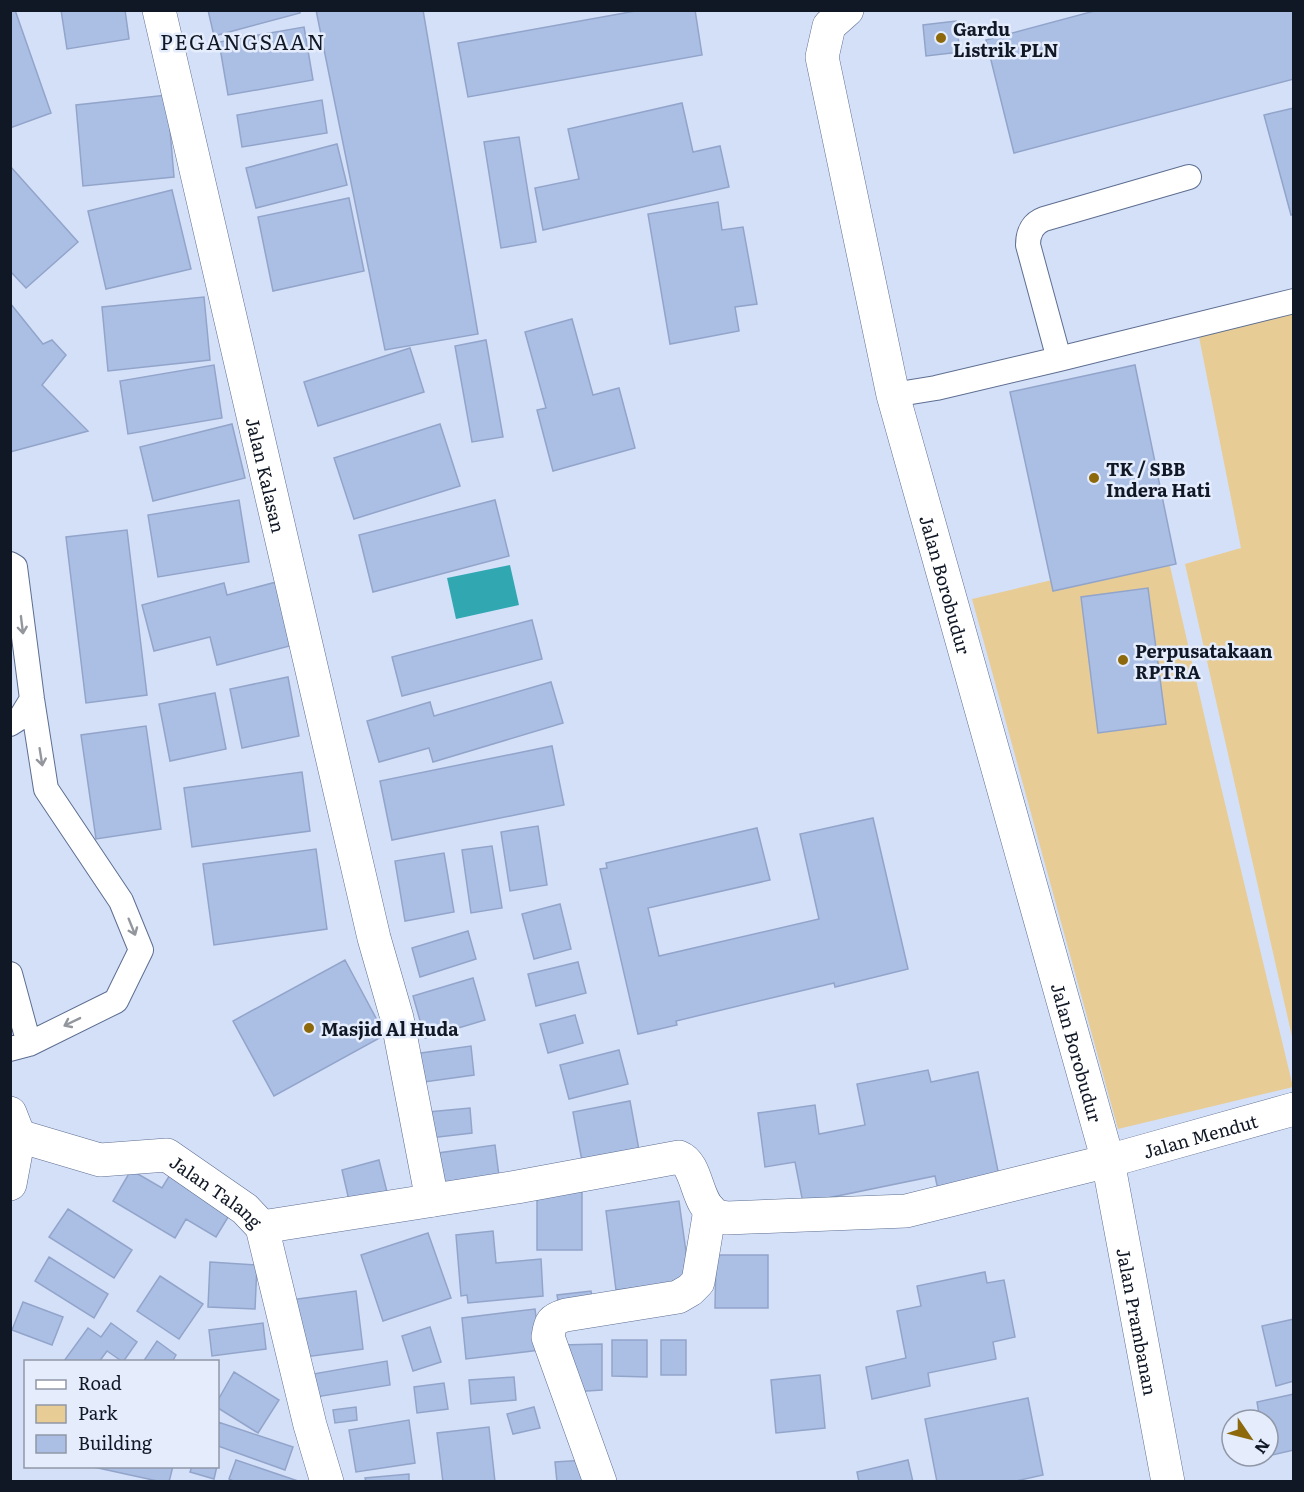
<svg xmlns="http://www.w3.org/2000/svg" width="1304" height="1492" font-family="Literata,serif">
	<style>
		.green { fill: #e8cc95 }
		.water { fill: #31a7b2 }
		.building { fill: #abbfe5; stroke: #92a4ca; stroke-width: 1.5 }
		.lines { fill: none; stroke-linecap: round; stroke-linejoin: round }
		.service-casing { stroke: #5d6e91; stroke-width: 26 }
		.minor-casing { stroke: #5d6e91; stroke-width: 34 }
		.tertiary-casing { stroke: #5d6e91; stroke-width: 34 }
		.service { stroke: #fff; stroke-width: 24 }
		.minor { stroke: #fff; stroke-width: 33 }
		.tertiary { stroke: #fff; stroke-width: 33 }
		.oneway { stroke: #93979d }
		.poi-dot { fill: #8d690c; stroke: #e5edfd; stroke-width: 2 }
		.labels { text-anchor: middle; dominant-baseline: central; stroke-width: 5; stroke-linejoin: round; paint-order: stroke }
		.poi-label { font-size: 18px; font-weight: bold; fill: #101725; stroke: #e5edfd; text-anchor: start }
		.street-label { font-size: 18px; fill: #101725; stroke: #e5edfd }
		.quarter-label { font-size: 21px; letter-spacing: 1.5px; fill: #101725; stroke: #e5edfd }
	</style>
	<rect width="100%" height="100%" fill="#d4e0f8"/>
	<path class="green" d="M 1293,313 L 1293,1041 L 1185,564 L 1241,548 L 1199,337 Z
		M 1167,553 L 1211,745 L 1293,1087 L 1118,1129 L 972,599 Z"/>
	<path class="water" d="M 510,565 L 519,605 L 456,619 L 447,578 Z"/>
	<path class="building" d="M 10,10 L 15,10 L 51,113 L 10,128 Z
		M 61,10 L 125,10 L 129,39 L 67,49 Z
		M 208,10 L 300,10 L 300,13 L 214,36 Z
		M 316,10 L 423,10 L 478,334 L 385,350 Z
		M 641,10 L 695,10 L 702,55 L 468,97 L 458,43 Z
		M 1098,10 L 1294,10 L 1294,79 L 1014,153 L 986,40 Z
		M 956,21 L 960,52 L 926,56 L 923,25 Z
		M 304,27 L 313,80 L 228,95 L 219,42 Z
		M 167,95 L 174,177 L 83,186 L 76,105 Z
		M 322,100 L 327,133 L 242,147 L 237,115 Z
		M 682,103 L 693,152 L 720,146 L 729,187 L 543,230 L 535,188 L 579,179 L 568,129 Z
		M 1294,108 L 1294,214 L 1291,215 L 1264,115 Z
		M 519,137 L 536,242 L 501,248 L 484,142 Z
		M 337,144 L 347,185 L 256,208 L 246,168 Z
		M 10,166 L 78,242 L 26,288 L 10,271 Z
		M 172,190 L 191,269 L 106,289 L 88,211 Z
		M 349,198 L 364,271 L 273,291 L 258,217 Z
		M 718,202 L 722,230 L 743,227 L 757,304 L 735,307 L 739,331 L 670,344 L 648,214 Z
		M 204,297 L 210,360 L 108,371 L 102,307 Z
		M 10,303 L 43,344 L 52,340 L 66,355 L 42,385 L 88,431 L 10,452 Z
		M 572,319 L 593,395 L 619,388 L 635,448 L 553,471 L 537,410 L 546,408 L 525,332 Z
		M 486,340 L 503,437 L 472,442 L 455,346 Z
		M 410,348 L 424,392 L 318,426 L 304,382 Z
		M 214,365 L 222,418 L 128,434 L 120,381 Z
		M 1135,365 L 1176,564 L 1053,591 L 1010,392 Z
		M 232,424 L 245,478 L 153,501 L 140,447 Z
		M 440,424 L 460,486 L 354,519 L 334,458 Z
		M 239,500 L 249,562 L 158,577 L 148,515 Z
		M 495,500 L 509,556 L 373,592 L 359,535 Z
		M 127,530 L 147,695 L 86,703 L 66,537 Z
		M 280,581 L 297,644 L 217,665 L 210,637 L 154,651 L 142,605 L 224,583 L 227,595 Z
		M 1148,588 L 1166,724 L 1098,733 L 1081,597 Z
		M 532,620 L 542,659 L 402,696 L 392,657 Z
		M 288,677 L 299,736 L 242,748 L 230,689 Z
		M 551,682 L 563,723 L 433,762 L 429,748 L 379,762 L 367,721 L 430,702 L 434,716 Z
		M 215,693 L 226,749 L 170,761 L 159,704 Z
		M 146,726 L 161,829 L 96,839 L 81,735 Z
		M 552,746 L 564,805 L 392,840 L 380,781 Z
		M 302,772 L 310,831 L 192,847 L 184,788 Z
		M 873,818 L 908,969 L 835,987 L 834,983 L 676,1021 L 677,1025 L 638,1034 L 600,869 L 607,868 L 606,863 L 757,828 L 770,880 L 648,908 L 659,956 L 819,919 L 800,834 Z
		M 538,826 L 547,885 L 510,891 L 501,832 Z
		M 492,846 L 502,908 L 471,913 L 462,850 Z
		M 316,849 L 327,929 L 214,945 L 203,864 Z
		M 444,853 L 454,912 L 405,921 L 395,861 Z
		M 560,904 L 571,949 L 534,959 L 522,914 Z
		M 468,931 L 476,959 L 420,977 L 412,948 Z
		M 345,960 L 385,1035 L 274,1096 L 233,1021 Z
		M 578,962 L 586,993 L 536,1006 L 528,974 Z
		M 473,978 L 485,1020 L 425,1038 L 413,996 Z
		M 575,1015 L 583,1043 L 548,1053 L 540,1024 Z
		M 471,1046 L 474,1075 L 417,1083 L 414,1054 Z
		M 619,1050 L 628,1084 L 569,1099 L 560,1065 Z
		M 928,1070 L 931,1082 L 978,1072 L 1001,1186 L 940,1199 L 935,1176 L 803,1203 L 795,1162 L 765,1167 L 758,1113 L 815,1105 L 819,1134 L 865,1125 L 857,1084 Z
		M 630,1101 L 639,1150 L 582,1161 L 573,1112 Z
		M 470,1108 L 472,1133 L 430,1138 L 428,1112 Z
		M 495,1145 L 500,1184 L 443,1192 L 438,1153 Z
		M 379,1160 L 389,1200 L 351,1209 L 342,1170 Z
		M 131,1170 L 162,1188 L 171,1173 L 233,1209 L 216,1237 L 186,1219 L 175,1238 L 113,1201 Z
		M 537,1191 L 582,1191 L 582,1250 L 537,1250 Z
		M 679,1201 L 690,1281 L 616,1290 L 606,1211 Z
		M 68,1209 L 132,1250 L 114,1278 L 49,1237 Z
		M 493,1231 L 496,1263 L 541,1259 L 543,1296 L 468,1303 L 467,1295 L 461,1296 L 456,1235 Z
		M 428,1233 L 451,1298 L 383,1321 L 361,1255 Z
		M 716,1255 L 768,1255 L 768,1308 L 715,1308 Z
		M 49,1257 L 108,1294 L 94,1318 L 35,1281 Z
		M 210,1262 L 257,1265 L 255,1309 L 208,1307 Z
		M 985,1272 L 987,1283 L 1004,1280 L 1015,1337 L 993,1342 L 996,1359 L 928,1373 L 930,1386 L 872,1399 L 866,1367 L 906,1358 L 897,1311 L 921,1306 L 917,1286 Z
		M 160,1276 L 203,1304 L 179,1339 L 137,1311 Z
		M 356,1291 L 363,1349 L 298,1358 L 291,1300 Z
		M 591,1291 L 593,1306 L 560,1313 L 557,1295 Z
		M 23,1302 L 63,1317 L 52,1345 L 12,1330 Z
		M 535,1309 L 540,1350 L 466,1359 L 462,1318 Z
		M 1294,1319 L 1294,1381 L 1276,1386 L 1262,1326 Z
		M 111,1323 L 137,1342 L 123,1362 L 107,1351 L 99,1362 L 64,1361 L 88,1328 L 101,1337 Z
		M 263,1323 L 266,1349 L 212,1356 L 209,1330 Z
		M 430,1327 L 441,1362 L 413,1371 L 402,1336 Z
		M 612,1340 L 647,1340 L 647,1377 L 612,1376 Z
		M 661,1340 L 686,1340 L 686,1375 L 661,1375 Z
		M 157,1341 L 176,1355 L 172,1362 L 143,1362 Z
		M 602,1344 L 602,1390 L 571,1392 L 560,1345 Z
		M 387,1361 L 390,1385 L 316,1397 L 313,1374 Z
		M 234,1372 L 279,1400 L 258,1433 L 218,1408 L 218,1400 Z
		M 820,1375 L 825,1428 L 776,1433 L 771,1380 Z
		M 514,1377 L 516,1400 L 471,1404 L 469,1380 Z
		M 444,1383 L 448,1409 L 417,1413 L 414,1387 Z
		M 1294,1394 L 1294,1450 L 1268,1456 L 1268,1420 L 1260,1420 L 1257,1402 Z
		M 1028,1398 L 1043,1475 L 1011,1482 L 937,1482 L 925,1419 Z
		M 356,1407 L 357,1420 L 335,1423 L 333,1410 Z
		M 534,1407 L 540,1428 L 513,1434 L 507,1414 Z
		M 409,1420 L 415,1463 L 356,1472 L 349,1430 Z
		M 218,1422 L 293,1447 L 285,1470 L 218,1446 Z
		M 489,1427 L 495,1482 L 443,1482 L 437,1433 Z
		M 236,1460 L 298,1481 L 235,1482 L 229,1479 Z
		M 586,1460 L 593,1482 L 557,1482 L 555,1462 Z
		M 908,1460 L 913,1482 L 859,1482 L 857,1472 Z
		M 89,1466 L 173,1466 L 169,1482 L 162,1482 Z
		M 192,1466 L 217,1466 L 214,1479 L 190,1472 Z
		M 409,1474 L 409,1482 L 366,1482 L 365,1478 Z"/>
	<g class="lines">
		<defs>
			<path id="service" d="M 1059,359 L 1028,245 C 1028,232 1033,223 1044,219 L 1189,177
				M 893,395 L 936,388 L 1059,359 L 1294,301
				M 10,564 L 15,567 L 32,699 L 46,789 L 121,901 L 141,950 L 116,1001 L 29,1044 L 10,1049
				M 10,724 L 21,717 L 32,699
				M 10,974 L 29,1044"/>
			<g id="minor">
				<path id="s1" d="M 159,10 L 374,938 L 397,1018 L 432,1200"/>
				<path id="s2" d="M 847,10 L 829,26 L 822,57 L 893,395 L 1108,1161 L 1168,1482"/>
				<path id="s3" d="M 19,1136 L 100,1160 L 167,1155 L 245,1209 L 262,1227 L 310,1425 L 327,1482"/>
				<path id="s4" d="M 262,1227 L 517,1187 L 679,1157 C 699,1165 695,1205 717,1216 C 720,1217 724,1217 727,1218 L 906,1211 L 1108,1161 L 1294,1109"/>
				<path d="M 600,1482 L 548,1337 C 550,1322 552,1319 566,1315 L 678,1297 L 690,1290 L 698,1282 L 710,1210"/>
			</g>
			<path id="tertiary" d="M 10,1113 L 19,1136 L 10,1184"/>
		</defs>
		<use href="#service" class="service-casing"/>
		<use href="#minor" class="minor-casing"/>
		<use href="#tertiary" class="tertiary-casing"/>
		<use href="#service" class="service"/>
		<use href="#minor" class="minor"/>
		<use href="#tertiary" class="tertiary"/>
	</g>
	<defs><path id="oneway-shaft" d="M-6 0H5M1.5-3L5.5 0L1.5 3" fill="none" stroke-width="1.6" stroke-linecap="round" stroke-linejoin="round" transform="scale(1.5)"/></defs>
	<g class="oneway">
		<use href="#oneway-shaft" transform="translate(22 625) rotate(83)"/>
		<use href="#oneway-shaft" transform="translate(41 757) rotate(81)"/>
		<use href="#oneway-shaft" transform="translate(132 927) rotate(68)"/>
		<use href="#oneway-shaft" transform="translate(72 1022) rotate(154)"/>
	</g>
	<g class="poi-dot">
		<circle cx="941" cy="38" r="6"/>
		<circle cx="1094" cy="478" r="6"/>
		<circle cx="1123" cy="660" r="6"/>
		<circle cx="309" cy="1028" r="6"/>
	</g>
	<g class="labels">
		<g class="poi-label">
			<text x="953" y="28">Gardu<tspan x="953" dy="21">Listrik PLN</tspan></text>
			<text x="1106" y="468">TK / SBB<tspan x="1106" dy="21">Indera Hati</tspan></text>
			<text x="1135" y="650">Perpusatakaan<tspan x="1135" dy="21">RPTRA</tspan></text>
			<text x="321" y="1028">Masjid Al Huda</text>
		</g>
		<g class="street-label">
			<text stroke="none"><textPath href="#s1" startOffset="477">Jalan Kalasan</textPath></text>
			<text stroke="none"><textPath href="#s2" startOffset="598">Jalan Borobudur</textPath></text>
			<text stroke="none"><textPath href="#s2" startOffset="1084">Jalan Borobudur</textPath></text>
			<text stroke="none"><textPath href="#s4" startOffset="988">Jalan Mendut</textPath></text>
			<text stroke="none"><textPath href="#s3" startOffset="213">Jalan Talang</textPath></text>
			<text stroke="none"><textPath href="#s2" startOffset="1360">Jalan Prambanan</textPath></text>
		</g>
		<g class="quarter-label">
			<text x="243" y="40">PEGANGSAAN</text>
		</g>
	</g>
	<rect width="1304" height="1492" fill="none" stroke="#101725" stroke-width="24"/>
	<rect x="24" y="1360" width="195" height="108" fill="#e5edfd" stroke="#9097a7" stroke-width="1.5"/>
	<rect x="36" y="1380" width="30" height="9" fill="#ffffff" stroke="#9097a7" stroke-width="1.5"/>
	<text x="78" y="1390" font-size="18" fill="#101725">Road</text>
	<rect x="36" y="1405" width="30" height="18" fill="#e8cc95" stroke="#9097a7" stroke-width="1.5"/>
	<text x="78" y="1420" font-size="18" fill="#101725">Park</text>
	<rect x="36" y="1435" width="30" height="18" fill="#abbfe5" stroke="#9097a7" stroke-width="1.5"/>
	<text x="78" y="1450" font-size="18" fill="#101725">Building</text>
	<g transform="translate(1250 1438) rotate(125)"><circle r="28" fill="#e5edfd" stroke="#9097a7" stroke-width="1.5"/>
	<path d="M0-4.5L10 22L0 15L-10 22Z" fill="#8d690c"/>
	<text y="-9" font-size="16" font-weight="bold" text-anchor="middle" fill="#101725">N</text>
	</g>
</svg>
